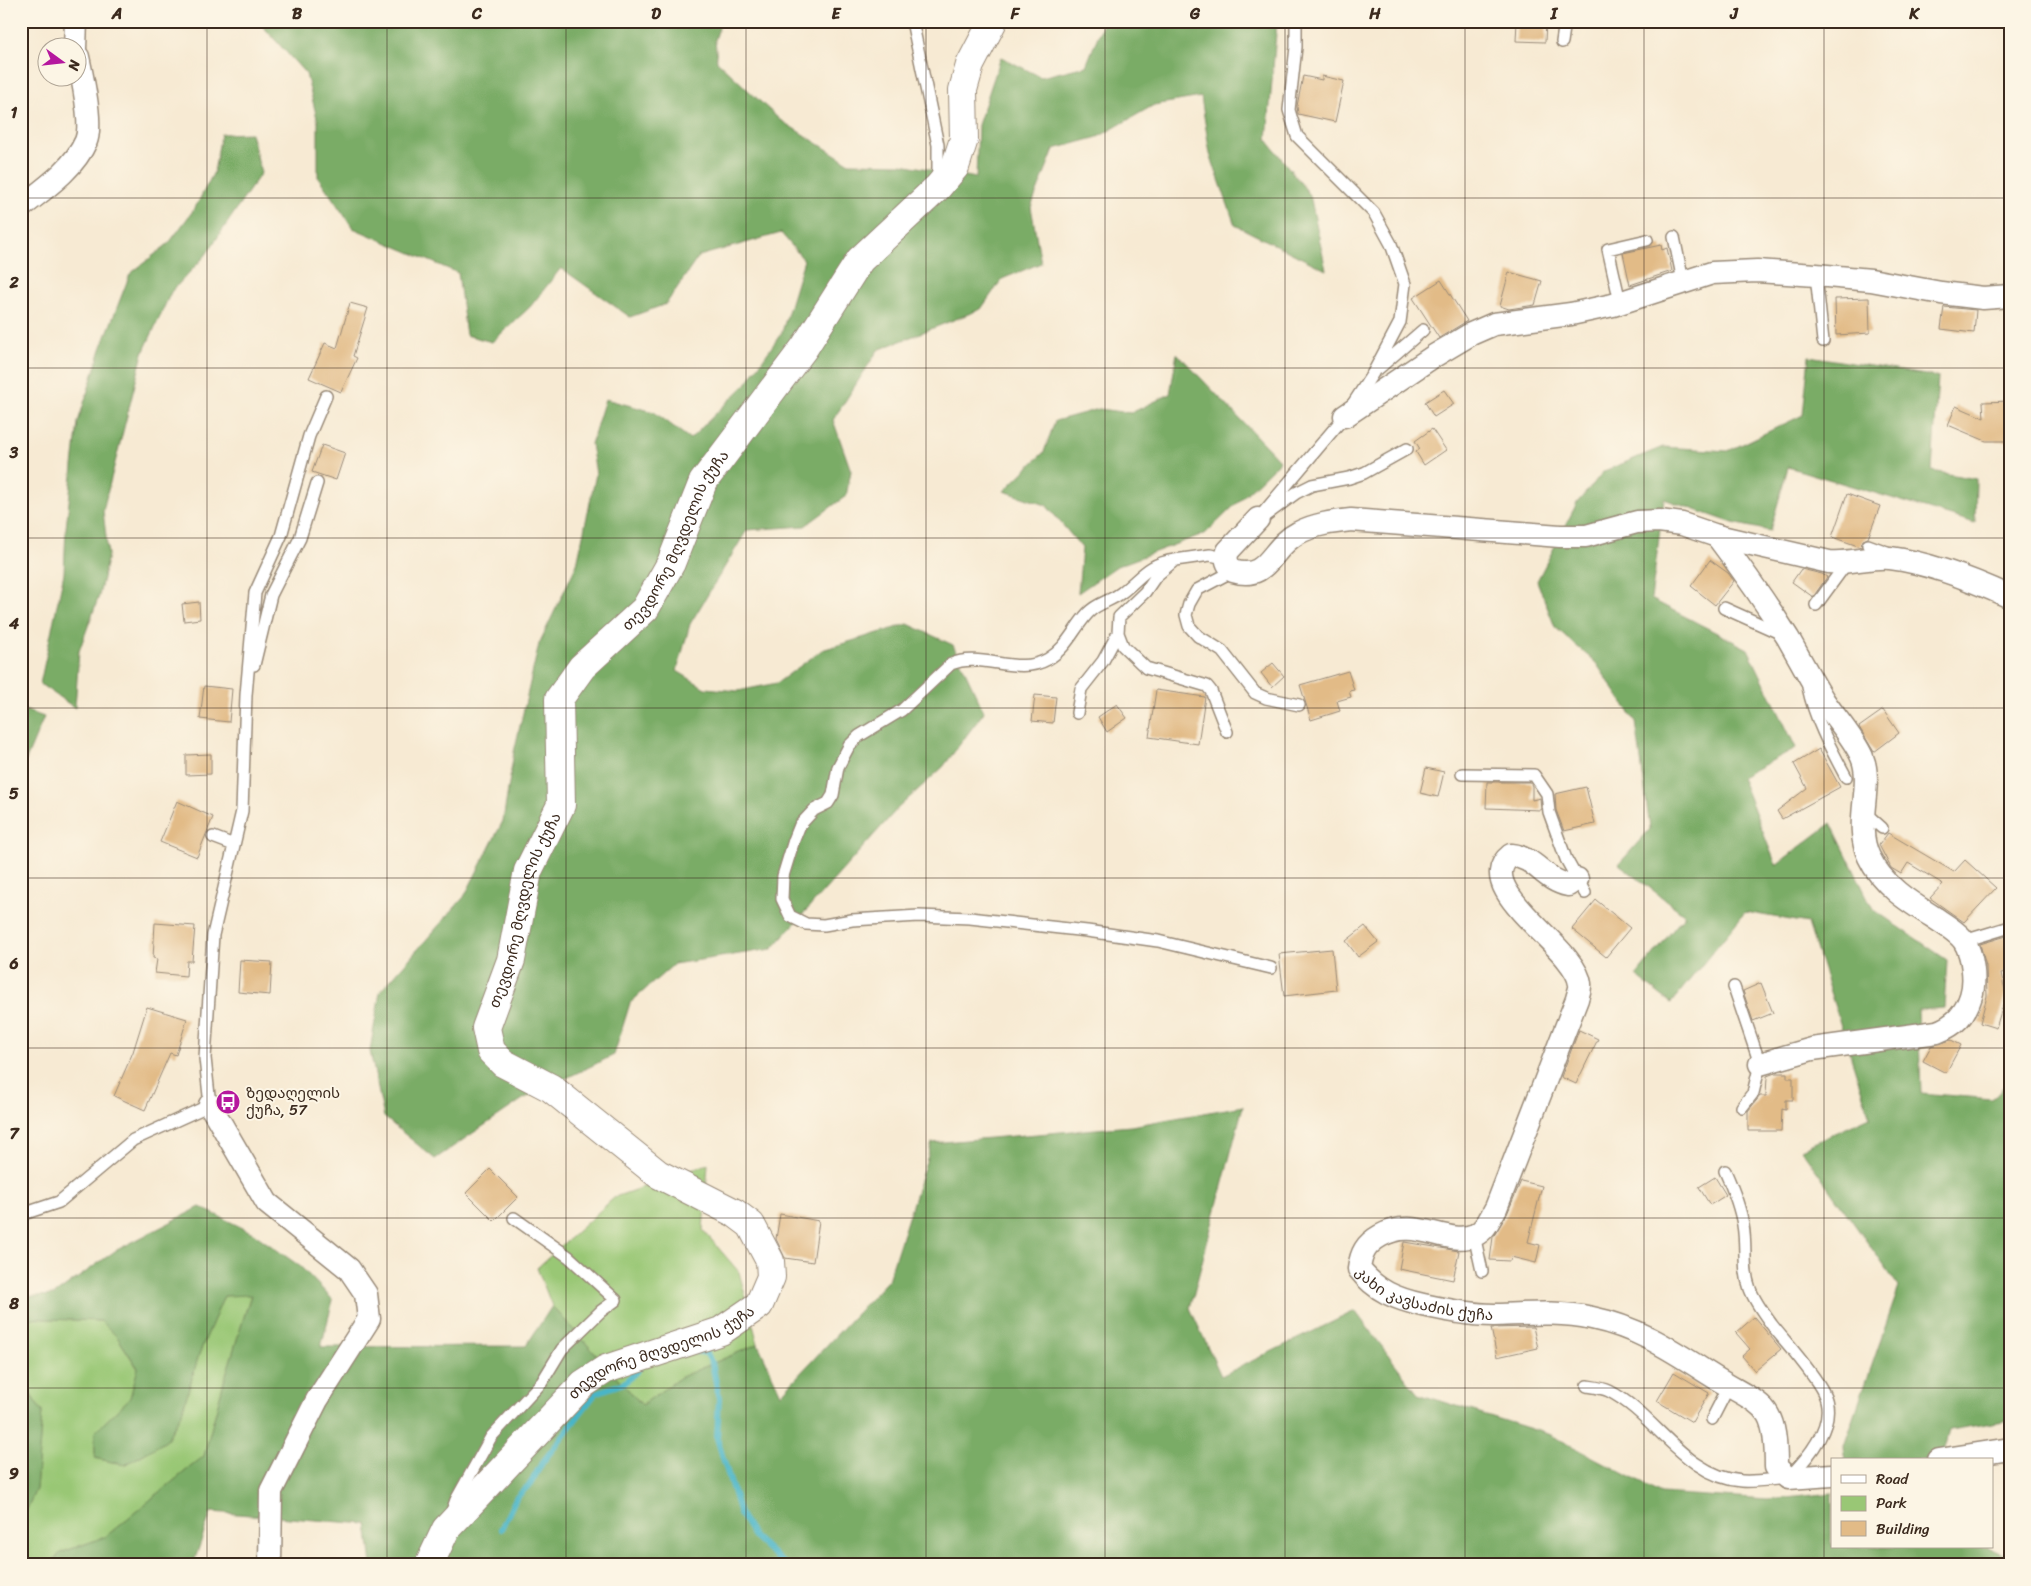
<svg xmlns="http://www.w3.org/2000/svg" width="2031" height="1586" font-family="Sriracha,'Noto Sans Georgian',sans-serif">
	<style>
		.green { fill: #99c775; stroke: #6a784a }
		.forest { fill: #7aac66; stroke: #5a6b42 }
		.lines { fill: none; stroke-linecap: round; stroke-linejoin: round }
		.stream { stroke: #49b5c7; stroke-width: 6 }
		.building { fill: #e2bb87 }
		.service-casing { stroke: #998a78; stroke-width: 14 }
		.minor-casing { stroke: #998a78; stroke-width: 25 }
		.tertiary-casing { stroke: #998a78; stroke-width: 30 }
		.service { stroke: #fff; stroke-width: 11 }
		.minor { stroke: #fff; stroke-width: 22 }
		.tertiary { stroke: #fff; stroke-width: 28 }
		.grid { fill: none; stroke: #3b2a1e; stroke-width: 1; stroke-opacity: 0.55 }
		.labels { text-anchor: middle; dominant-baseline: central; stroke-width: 4; stroke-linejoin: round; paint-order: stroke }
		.street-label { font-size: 15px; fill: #3b2a1e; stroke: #fcf5e5 }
		.poi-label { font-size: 15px; fill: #3b2a1e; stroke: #fcf5e5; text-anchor: start }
		.neatline { fill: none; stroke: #3b2a1e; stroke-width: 2 }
		.grid-label { font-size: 16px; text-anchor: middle; font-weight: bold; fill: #3b2a1e }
	</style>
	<rect width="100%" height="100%" fill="#fcf5e5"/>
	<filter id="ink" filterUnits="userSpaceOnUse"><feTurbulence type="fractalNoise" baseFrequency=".02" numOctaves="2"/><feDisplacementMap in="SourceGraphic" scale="10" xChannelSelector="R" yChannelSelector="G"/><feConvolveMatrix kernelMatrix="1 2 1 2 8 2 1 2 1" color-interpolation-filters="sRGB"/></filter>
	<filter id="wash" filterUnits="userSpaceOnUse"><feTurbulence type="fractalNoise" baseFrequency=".0096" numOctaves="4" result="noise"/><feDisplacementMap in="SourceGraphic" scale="20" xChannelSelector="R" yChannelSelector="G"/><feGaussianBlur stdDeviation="1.12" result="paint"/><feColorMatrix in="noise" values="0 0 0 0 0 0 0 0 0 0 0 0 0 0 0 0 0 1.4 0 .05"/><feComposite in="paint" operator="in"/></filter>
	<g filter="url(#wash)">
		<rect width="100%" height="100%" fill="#f7ead3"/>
		<path class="green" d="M 708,1164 L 703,1230 L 739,1272 L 758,1344 L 681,1377 L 642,1405 L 552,1306 L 537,1268 L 615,1197 Z
			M 251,1294 L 225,1378 L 204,1456 L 105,1537 L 60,1553 L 50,1565 L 21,1565 L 21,1522 L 36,1489 L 42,1412 L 21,1380 L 21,1318 L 101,1321 L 118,1338 L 138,1369 L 130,1398 L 95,1432 L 95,1458 L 125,1465 L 166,1441 L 182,1412 L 199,1354 L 224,1296 Z"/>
		<path class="forest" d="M 258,21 L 721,21 L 715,40 L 717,61 L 780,120 L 849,163 L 902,164 L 976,178 L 978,125 L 1001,57 L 1041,77 L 1086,66 L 1104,21 L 1277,21 L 1267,140 L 1310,195 L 1326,270 L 1235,225 L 1210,154 L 1201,97 L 1154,105 L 1098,137 L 1054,149 L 1031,207 L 1041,263 L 1002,279 L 981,309 L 878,350 L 833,420 L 851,471 L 846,496 L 805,526 L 747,530 L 690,624 L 677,671 L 705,688 L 738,691 L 777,683 L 822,650 L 908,624 L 953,645 L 984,712 L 943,767 L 898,808 L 772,949 L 674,964 L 630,1003 L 614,1055 L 523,1099 L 435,1159 L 384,1117 L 370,1051 L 380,992 L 464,897 L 503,821 L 514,752 L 539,644 L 577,564 L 596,474 L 591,444 L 605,399 L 654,412 L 690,439 L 746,384 L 782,332 L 804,260 L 781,233 L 699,256 L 666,304 L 630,317 L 561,268 L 530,307 L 492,342 L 466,335 L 458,273 L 353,228 L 318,177 L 318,122 L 306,74 Z
			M 251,133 L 261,173 L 205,256 L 171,292 L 143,353 L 103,510 L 108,555 L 99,596 L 79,651 L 75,708 L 40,684 L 64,573 L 66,528 L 78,422 L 101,349 L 130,274 L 169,243 L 195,208 L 214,172 L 221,134 Z
			M 1177,353 L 1280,461 L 1206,533 L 1117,566 L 1078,593 L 1082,548 L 1046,505 L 1004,491 L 1044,452 L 1055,421 L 1099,409 L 1131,413 L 1170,394 Z
			M 1809,356 L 1938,377 L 1932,471 L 1976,479 L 1975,523 L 1788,467 L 1770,531 L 1733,523 L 1664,499 L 1651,599 L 1748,649 L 1796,748 L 1741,777 L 1776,865 L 1831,823 L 1873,909 L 1947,960 L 1944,1008 L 1918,1010 L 1921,1093 L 1992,1099 L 2010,1080 L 2010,1420 L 1949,1430 L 1941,1460 L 1845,1460 L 1844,1446 L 1899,1287 L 1801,1149 L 1870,1117 L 1808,923 L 1745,912 L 1671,1003 L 1636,976 L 1685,915 L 1619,864 L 1650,829 L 1636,722 L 1596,663 L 1555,627 L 1537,581 L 1577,503 L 1604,471 L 1663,447 L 1728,451 L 1803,415 Z
			M 21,709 L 44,717 L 21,772 Z
			M 1243,1106 L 1190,1308 L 1221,1376 L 1355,1311 L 1418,1394 L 1551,1435 L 1661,1493 L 1768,1500 L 1832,1493 L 1832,1547 L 1988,1547 L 2010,1557 L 2010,1565 L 372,1565 L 367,1524 L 211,1512 L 193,1565 L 50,1565 L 60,1553 L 105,1537 L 204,1456 L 225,1378 L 251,1295 L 224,1296 L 199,1354 L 182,1412 L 166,1441 L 125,1465 L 95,1458 L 95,1432 L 130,1398 L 138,1368 L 118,1338 L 101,1321 L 21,1318 L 21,1297 L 54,1295 L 115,1251 L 200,1207 L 253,1233 L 301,1267 L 333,1300 L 321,1347 L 526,1346 L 552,1306 L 642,1405 L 681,1377 L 758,1344 L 781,1394 L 888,1280 L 932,1143 L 1131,1126 Z
			M 21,1380 L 42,1412 L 36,1489 L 21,1522 Z"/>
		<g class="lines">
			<path class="stream" d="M 694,1351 L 706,1353 L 712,1363 L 719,1398 L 717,1438 L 740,1514 L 754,1537 L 785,1565
				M 501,1529 L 516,1498 L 531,1483 L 542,1463 L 596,1393 L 624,1383 L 638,1370"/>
		</g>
		<g id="blocks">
			<path class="building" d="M 1517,21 L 1546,21 L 1545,42 L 1516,41 Z
				M 1303,76 L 1322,80 L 1322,76 L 1344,81 L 1335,122 L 1298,114 L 1297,106 Z
				M 1661,245 L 1662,250 L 1667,248 L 1672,271 L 1630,285 L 1623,253 Z
				M 1509,272 L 1542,281 L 1535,305 L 1509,309 L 1500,306 Z
				M 1441,280 L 1467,321 L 1439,338 L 1413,298 Z
				M 1869,298 L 1870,333 L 1836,335 L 1835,299 Z
				M 350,303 L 368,308 L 353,356 L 357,358 L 341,392 L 309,378 L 325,343 L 337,348 Z
				M 1944,307 L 1976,310 L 1974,333 L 1941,329 Z
				M 1444,390 L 1454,404 L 1434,417 L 1425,402 Z
				M 2010,401 L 2010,441 L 1986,441 L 1948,425 L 1956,406 L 1984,418 L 1983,402 Z
				M 1432,429 L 1446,450 L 1424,465 L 1416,452 L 1420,449 L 1415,441 Z
				M 322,445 L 345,453 L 336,480 L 312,472 Z
				M 1847,494 L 1880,506 L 1868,538 L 1863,540 L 1861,547 L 1832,537 Z
				M 1710,560 L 1728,573 L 1734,581 L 1715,605 L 1691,586 Z
				M 1801,569 L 1822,574 L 1827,577 L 1813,597 L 1792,582 Z
				M 199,602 L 200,619 L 184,621 L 182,604 Z
				M 1273,663 L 1284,676 L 1272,687 L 1261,673 Z
				M 1348,671 L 1354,690 L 1349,691 L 1351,697 L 1337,701 L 1340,711 L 1311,720 L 1300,685 Z
				M 204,686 L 232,689 L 229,722 L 200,719 Z
				M 1156,690 L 1205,697 L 1198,744 L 1149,737 Z
				M 1035,695 L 1056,697 L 1053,723 L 1032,721 Z
				M 1117,704 L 1127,718 L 1107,732 L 1098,717 Z
				M 1883,710 L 1899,733 L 1874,752 L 1859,727 Z
				M 1819,749 L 1840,787 L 1782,819 L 1777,811 L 1807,788 L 1794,764 Z
				M 211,754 L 211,774 L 186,775 L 186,755 Z
				M 1426,768 L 1444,772 L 1438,797 L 1420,793 Z
				M 1487,782 L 1530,782 L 1532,786 L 1532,800 L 1540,798 L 1541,810 L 1486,808 Z
				M 1586,787 L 1595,824 L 1564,831 L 1556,810 L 1555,794 Z
				M 177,801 L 213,817 L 197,857 L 160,842 Z
				M 1888,833 L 1954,872 L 1965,860 L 1996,888 L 1964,922 L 1930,898 L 1943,884 L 1908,863 L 1901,874 L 1891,868 L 1879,845 Z
				M 1596,900 L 1630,928 L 1606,957 L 1572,929 Z
				M 155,923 L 195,926 L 192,961 L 187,961 L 186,976 L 155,973 L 157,959 L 153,958 Z
				M 1365,926 L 1378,942 L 1358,957 L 1346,941 Z
				M 2010,935 L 2010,971 L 2001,973 L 2006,995 L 1996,1028 L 1980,1023 L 1987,996 L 1986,966 L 1980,944 Z
				M 1332,949 L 1336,990 L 1284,996 L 1279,954 Z
				M 240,960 L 272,962 L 270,995 L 238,992 Z
				M 1761,983 L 1773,1013 L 1753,1021 L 1743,991 Z
				M 147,1007 L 187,1019 L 176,1055 L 170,1053 L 145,1110 L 114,1096 L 133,1052 Z
				M 1579,1030 L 1598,1039 L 1576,1084 L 1561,1077 Z
				M 1951,1040 L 1961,1045 L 1946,1073 L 1923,1061 L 1931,1046 Z
				M 1775,1073 L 1787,1073 L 1787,1078 L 1793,1078 L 1793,1100 L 1786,1100 L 1786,1110 L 1782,1109 L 1781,1131 L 1748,1131 L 1748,1111 L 1760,1096 L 1766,1096 L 1767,1076 Z
				M 490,1169 L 518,1197 L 494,1221 L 466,1193 Z
				M 1715,1177 L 1726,1195 L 1710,1205 L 1699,1187 Z
				M 1521,1181 L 1542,1186 L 1528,1242 L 1540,1245 L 1536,1263 L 1511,1257 L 1510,1261 L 1490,1260 L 1493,1237 L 1507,1214 Z
				M 780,1214 L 819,1221 L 813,1262 L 785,1258 L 776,1239 Z
				M 1404,1242 L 1459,1251 L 1453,1280 L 1399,1269 Z
				M 1754,1317 L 1781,1349 L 1755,1371 L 1742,1356 L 1750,1349 L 1736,1333 Z
				M 1533,1327 L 1538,1348 L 1497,1357 L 1491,1328 Z
				M 1674,1372 L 1709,1393 L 1692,1422 L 1657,1401 Z"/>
		</g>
	</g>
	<g filter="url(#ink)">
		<use href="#blocks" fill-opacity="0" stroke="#998a78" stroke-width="1"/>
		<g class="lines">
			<defs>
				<path id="service" d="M 912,21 L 938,145 L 938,179
					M 1562,42 L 1565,21
					M 1674,237 L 1683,281
					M 1816,275 L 1823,341
					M 1620,302 L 1608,249 L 1647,240
					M 1379,368 L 1423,330
					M 1266,515 L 1296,493 L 1312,485 L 1349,478 L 1364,473 L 1407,449
					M 1258,519 L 1345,416 L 1373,373 L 1400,322 L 1405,284 L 1391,244 L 1374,213 L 1297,136 L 1289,110 L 1296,47 L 1296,21
					M 1868,545 L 1887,552
					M 1225,558 L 1210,555 L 1175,560 L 1156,576 L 1145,592 L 1119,617 L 1118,633 L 1123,646 L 1146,668 L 1207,686 L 1211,691 L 1227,732
					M 1175,560 C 1147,564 1142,577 1121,593 C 1111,601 1097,603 1088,613 C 1074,628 1067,648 1048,659 C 1017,677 982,651 951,664 L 902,710 L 859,736 L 849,746 L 838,767 L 833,795 L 828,803 L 814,810 L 800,825 L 794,840 L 783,876 L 782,899 L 790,916 L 806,924 L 824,925 L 852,920 L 919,916 L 970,918 L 1087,931 L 1158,941 L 1271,968
					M 1233,571 L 1197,590 L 1189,604 L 1186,615 L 1189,626 L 1198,636 L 1222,651 L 1255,693 L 1266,698 L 1299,705
					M 1816,605 L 1846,564
					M 1724,608 L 1782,634
					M 254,665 L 271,595 L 300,538 L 317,483
					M 1808,687 C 1815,720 1831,749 1846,777
					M 1077,713 L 1081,689 L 1103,661 L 1118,633
					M 1462,774 L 1534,775 L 1547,794 L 1549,812 L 1566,859 L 1585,893
					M 1863,811 L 1882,828
					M 213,837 L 234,845
					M 1964,941 L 2010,927
					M 1734,987 L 1760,1064 L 1753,1093 L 1742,1107
					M 21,1212 L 26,1213 L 59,1202 L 133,1140 L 210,1105 L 205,1058 L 213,935 L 242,811 L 246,695 L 255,593 L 281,536 L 309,436 L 326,396
					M 1474,1235 L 1482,1271
					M 1587,1386 C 1594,1387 1603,1388 1609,1391 C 1655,1414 1685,1477 1742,1481 C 1757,1482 1773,1479 1788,1478 C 1808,1458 1839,1423 1823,1392 C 1813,1372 1787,1344 1772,1325 C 1764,1314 1755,1302 1750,1289 C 1742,1267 1747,1247 1743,1225 C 1740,1206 1733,1189 1725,1171
					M 1712,1419 L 1729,1386
					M 452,1511 L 456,1500 L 491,1437 L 542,1382 L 562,1349 L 601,1311 L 616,1300 L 569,1257 L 514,1218"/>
				<g id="minor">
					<path d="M 75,48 L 76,21"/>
					<path d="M 21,207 C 44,189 74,169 86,141 C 93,124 82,76 78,57"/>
					<path d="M 1345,416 L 1434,356 L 1471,334 L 1494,324 L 1571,314 L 1613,305 L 1712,273 L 1757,271 L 1816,275 L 1871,280 L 1941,293 L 1983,298 L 2010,296"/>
					<path d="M 1258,519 L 1228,551 C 1225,560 1227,564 1233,571 C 1269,582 1270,547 1298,533 C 1315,524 1333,522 1351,520 L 1560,536 L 1586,536 L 1637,522 L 1659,521 L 1682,524 L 1717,536 L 1829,562 C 1850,564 1870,556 1890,558 C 1931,563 1973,580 2010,597"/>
					<path d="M 1717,536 C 1742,569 1766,603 1788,638 C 1800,659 1811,680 1824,701 C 1836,719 1853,737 1862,757 C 1874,785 1853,824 1869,857 C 1882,885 1909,902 1935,918 C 1944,924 1958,932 1964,941 C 1973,955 1976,981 1971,996 C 1965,1015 1955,1025 1937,1032 L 1812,1049 L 1760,1064"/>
					<path id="s1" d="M 1577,879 L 1568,885 C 1543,880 1537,858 1511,855 C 1468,889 1576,946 1580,984 C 1581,988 1578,994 1577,999 L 1496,1208 C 1490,1218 1486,1230 1475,1235 C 1446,1247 1416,1215 1380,1236 C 1366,1244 1361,1253 1359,1269 C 1376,1291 1396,1299 1423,1305 C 1446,1310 1470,1315 1494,1315 C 1527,1314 1559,1311 1592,1318 C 1640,1328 1673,1351 1714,1377 C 1764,1408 1776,1401 1776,1467 L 1788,1478 L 1832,1475"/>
					<path d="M 210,1105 L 267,1203 L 349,1269 L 366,1294 L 369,1319 L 317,1400 L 271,1491 L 270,1565"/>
					<path d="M 1939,1460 L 2010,1449"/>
				</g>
				<g id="tertiary">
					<path id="s2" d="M 429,1565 L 446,1529 L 583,1384 L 606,1369 L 721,1331 L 759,1305 L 771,1277 L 770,1261 L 751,1225 L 735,1213 L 658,1174 L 551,1088 L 503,1063 L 491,1051 L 486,1028 L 511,960 L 528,871 L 561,805 L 559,699 L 582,667 L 645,609 L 671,563 L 703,482 L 804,348 L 860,260 L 938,187 L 955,167 L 964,139 L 963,90 L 970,65 L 993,21"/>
				</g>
			</defs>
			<use href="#service" class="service-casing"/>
			<use href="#minor" class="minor-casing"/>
			<use href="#tertiary" class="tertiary-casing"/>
			<use href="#service" class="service"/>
			<use href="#minor" class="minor"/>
			<use href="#tertiary" class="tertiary"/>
		</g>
	</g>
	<path class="grid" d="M 207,21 L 207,1565M 387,21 L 387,1565M 566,21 L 566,1565M 746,21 L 746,1565M 926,21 L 926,1565M 1105,21 L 1105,1565M 1285,21 L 1285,1565M 1465,21 L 1465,1565M 1644,21 L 1644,1565M 1824,21 L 1824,1565M 21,198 L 2010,198M 21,368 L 2010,368M 21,538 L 2010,538M 21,708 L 2010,708M 21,878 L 2010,878M 21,1048 L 2010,1048M 21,1218 L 2010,1218M 21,1388 L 2010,1388"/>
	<defs>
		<symbol id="bus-disc" viewBox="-11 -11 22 22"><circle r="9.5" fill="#b5179e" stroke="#fcf5e5"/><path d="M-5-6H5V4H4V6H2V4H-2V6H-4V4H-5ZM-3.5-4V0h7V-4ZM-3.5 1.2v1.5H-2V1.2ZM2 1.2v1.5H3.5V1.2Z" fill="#fff"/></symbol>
	</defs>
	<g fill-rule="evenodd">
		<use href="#bus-disc" x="214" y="1088" width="28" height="28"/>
	</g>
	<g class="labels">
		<g class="street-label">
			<text stroke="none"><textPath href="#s2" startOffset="1402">თევდორე მღვდელის ქუჩა</textPath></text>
			<text stroke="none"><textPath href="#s2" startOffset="984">თევდორე მღვდელის ქუჩა</textPath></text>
			<text stroke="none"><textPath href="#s1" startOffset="722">კახი კავსაძის ქუჩა</textPath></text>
			<text stroke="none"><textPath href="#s2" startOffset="324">თევდორე მღვდელის ქუჩა</textPath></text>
		</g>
		<g class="poi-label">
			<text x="246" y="1093">ზედაღელის<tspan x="246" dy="17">ქუჩა, 57</tspan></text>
		</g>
	</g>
	<rect width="2031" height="1586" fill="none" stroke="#fcf5e5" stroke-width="55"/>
	<rect x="1831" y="1458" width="162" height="90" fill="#fcf5e5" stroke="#afa495"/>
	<rect x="1841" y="1475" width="25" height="8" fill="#ffffff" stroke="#afa495"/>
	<text x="1876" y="1484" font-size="15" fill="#3b2a1e">Road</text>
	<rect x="1841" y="1496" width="25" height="15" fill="#99c775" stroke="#afa495"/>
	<text x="1876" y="1508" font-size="15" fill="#3b2a1e">Park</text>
	<rect x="1841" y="1521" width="25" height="15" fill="#e2bb87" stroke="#afa495"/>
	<text x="1876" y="1534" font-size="15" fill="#3b2a1e">Building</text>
	<g transform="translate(62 62) rotate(105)"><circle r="24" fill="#fcf5e5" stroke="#afa495"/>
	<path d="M0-4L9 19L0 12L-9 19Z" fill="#b5179e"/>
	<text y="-8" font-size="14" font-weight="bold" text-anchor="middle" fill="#3b2a1e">N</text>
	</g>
	<rect x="28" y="28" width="1976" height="1530" class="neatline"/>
	<g class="grid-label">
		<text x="117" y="19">A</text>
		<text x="297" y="19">B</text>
		<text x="477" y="19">C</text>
		<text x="656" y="19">D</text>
		<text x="836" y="19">E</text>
		<text x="1015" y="19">F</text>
		<text x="1195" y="19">G</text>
		<text x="1375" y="19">H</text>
		<text x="1554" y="19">I</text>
		<text x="1734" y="19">J</text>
		<text x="1914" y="19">K</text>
		<text x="14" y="118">1</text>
		<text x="14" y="288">2</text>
		<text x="14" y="458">3</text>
		<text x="14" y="629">4</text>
		<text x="14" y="799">5</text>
		<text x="14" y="969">6</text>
		<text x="14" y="1139">7</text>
		<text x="14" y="1309">8</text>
		<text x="14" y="1479">9</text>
	</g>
</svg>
